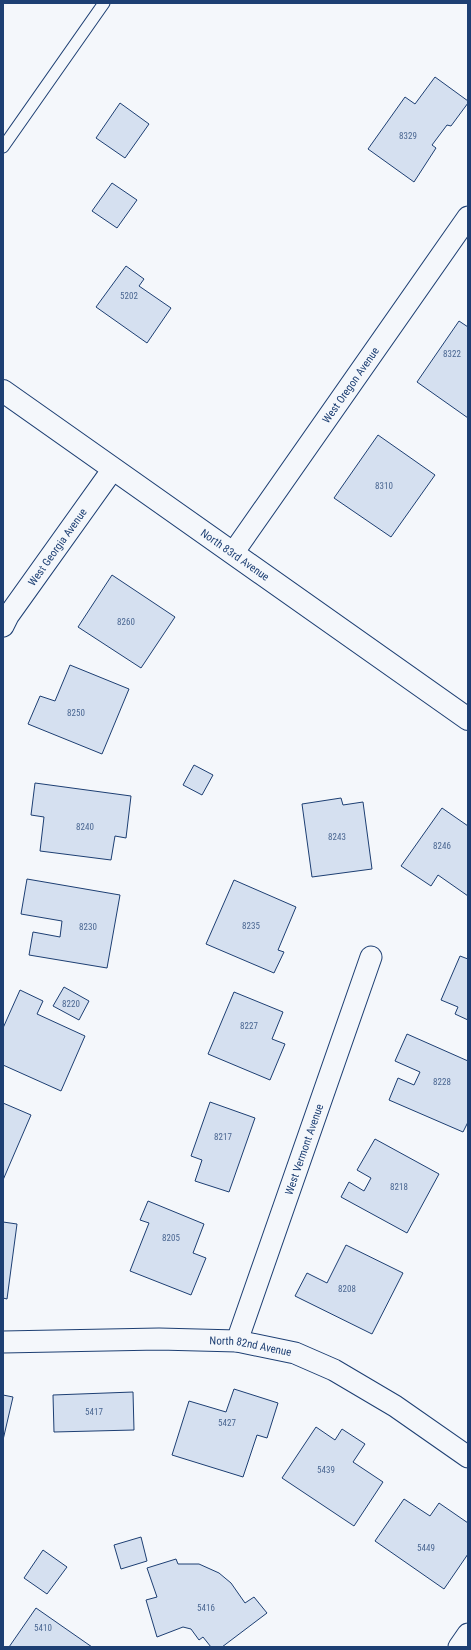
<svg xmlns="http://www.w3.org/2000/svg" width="471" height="1650" font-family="'Roboto Condensed',sans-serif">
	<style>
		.building { fill: #d5e0f0; stroke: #1d3f73 }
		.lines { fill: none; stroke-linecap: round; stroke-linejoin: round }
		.service-casing { stroke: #1d3f73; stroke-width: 13 }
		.minor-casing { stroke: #1d3f73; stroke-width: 23 }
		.secondary-casing { stroke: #1d3f73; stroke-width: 24 }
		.service { stroke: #f4f7fb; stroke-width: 11 }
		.minor { stroke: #f4f7fb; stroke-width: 21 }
		.secondary { stroke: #f4f7fb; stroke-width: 22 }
		.labels { text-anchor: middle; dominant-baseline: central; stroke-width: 3; stroke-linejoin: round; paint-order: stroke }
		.number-label { font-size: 9px; fill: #4b6792 }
		.street-label { font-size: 11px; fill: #1d3f73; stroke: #f4f7fb }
	</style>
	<rect width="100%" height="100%" fill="#f4f7fb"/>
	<path class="building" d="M 435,77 L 468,101 L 468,103 L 451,126 L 447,125 L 432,145 L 436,148 L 414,182 L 368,149 L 405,97 L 415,104 Z
		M 120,103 L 149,124 L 125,158 L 96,138 Z
		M 112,183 L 137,200 L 117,228 L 92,211 Z
		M 126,266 L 144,279 L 139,286 L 171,308 L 147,343 L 96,307 Z
		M 459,321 L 468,327 L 468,418 L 417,382 Z
		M 378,435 L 435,475 L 391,537 L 334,498 Z
		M 112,575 L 175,617 L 141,668 L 78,627 Z
		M 70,665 L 129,689 L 102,754 L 28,724 L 40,696 L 55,701 Z
		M 194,765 L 213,775 L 202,795 L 183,785 Z
		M 35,783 L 131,796 L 126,838 L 115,836 L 111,860 L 40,851 L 44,817 L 31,815 Z
		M 341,798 L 343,805 L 363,802 L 372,869 L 312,877 L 302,804 Z
		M 442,808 L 468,826 L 468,896 L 438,875 L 431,886 L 401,866 Z
		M 27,879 L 120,895 L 107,968 L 29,955 L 33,932 L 60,937 L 62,921 L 21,914 Z
		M 234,880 L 296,907 L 278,950 L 284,952 L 274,973 L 206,944 Z
		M 460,956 L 468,959 L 468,1020 L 455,1014 L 458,1007 L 441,1000 Z
		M 64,987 L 89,1001 L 79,1020 L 53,1006 Z
		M 20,990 L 43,1001 L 37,1014 L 85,1036 L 61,1091 L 3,1065 L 3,1028 Z
		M 234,992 L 283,1012 L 272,1039 L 285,1044 L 270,1080 L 208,1054 Z
		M 407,1034 L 468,1061 L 468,1122 L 463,1132 L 389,1100 L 398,1078 L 414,1085 L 420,1072 L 395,1061 Z
		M 210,1102 L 255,1118 L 229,1192 L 195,1181 L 202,1160 L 191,1156 Z
		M 3,1103 L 31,1115 L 3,1180 Z
		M 375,1139 L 439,1174 L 407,1233 L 341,1197 L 349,1182 L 364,1191 L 371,1178 L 357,1170 Z
		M 148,1201 L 204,1224 L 193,1253 L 206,1258 L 191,1295 L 130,1271 L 149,1223 L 140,1220 Z
		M 3,1222 L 17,1224 L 7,1299 L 3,1298 Z
		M 346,1245 L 403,1273 L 372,1334 L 295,1296 L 307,1273 L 327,1283 Z
		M 234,1389 L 278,1403 L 267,1438 L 257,1435 L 243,1477 L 172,1455 L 189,1401 L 226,1412 Z
		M 133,1392 L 134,1430 L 54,1432 L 53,1395 Z
		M 3,1395 L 13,1397 L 3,1440 Z
		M 316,1427 L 335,1440 L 342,1429 L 365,1444 L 353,1462 L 383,1482 L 354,1526 L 282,1478 Z
		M 404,1499 L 430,1516 L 439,1503 L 468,1523 L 468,1554 L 444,1589 L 375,1541 Z
		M 141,1537 L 147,1561 L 121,1569 L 114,1545 Z
		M 43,1550 L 67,1567 L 47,1594 L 24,1578 Z
		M 176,1559 L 178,1564 L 199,1564 L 219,1573 L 231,1583 L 245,1603 L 254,1597 L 267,1613 L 222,1647 L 211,1647 L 203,1637 L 199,1640 L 191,1629 L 183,1627 L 157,1637 L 146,1600 L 157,1597 L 147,1568 Z
		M 36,1608 L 92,1647 L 9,1647 Z"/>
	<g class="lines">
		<defs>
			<path id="service" d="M 3,147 L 104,3"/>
			<g id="minor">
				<path id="s1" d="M 233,553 L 468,217"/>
				<path id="s2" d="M 3,626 L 8,616 L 113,469"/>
				<path id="s3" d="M 237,1341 L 371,957"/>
				<path id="s4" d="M 3,1342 L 159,1339 L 237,1341 L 295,1353 L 334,1370 L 395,1406 L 468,1457"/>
				<path d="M 459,1647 L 468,1634"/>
			</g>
			<g id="secondary">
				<path id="s5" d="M 3,391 L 468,719"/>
			</g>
		</defs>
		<use href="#service" class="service-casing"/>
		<use href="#minor" class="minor-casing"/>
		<use href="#secondary" class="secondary-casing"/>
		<use href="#service" class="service"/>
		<use href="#minor" class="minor"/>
		<use href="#secondary" class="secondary"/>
	</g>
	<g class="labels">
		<g class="number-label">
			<text x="408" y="136">8329</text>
			<text x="129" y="296">5202</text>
			<text x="452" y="354">8322</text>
			<text x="384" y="486">8310</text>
			<text x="126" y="622">8260</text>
			<text x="76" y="713">8250</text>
			<text x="85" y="827">8240</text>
			<text x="337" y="837">8243</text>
			<text x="442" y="846">8246</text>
			<text x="251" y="926">8235</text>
			<text x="88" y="927">8230</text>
			<text x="71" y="1004">8220</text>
			<text x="249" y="1026">8227</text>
			<text x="442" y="1082">8228</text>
			<text x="223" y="1137">8217</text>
			<text x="399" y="1187">8218</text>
			<text x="171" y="1238">8205</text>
			<text x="347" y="1289">8208</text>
			<text x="94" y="1412">5417</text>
			<text x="227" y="1423">5427</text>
			<text x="326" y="1470">5439</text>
			<text x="426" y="1548">5449</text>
			<text x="206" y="1608">5416</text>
			<text x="43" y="1628">5410</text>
		</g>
		<g class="street-label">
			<text stroke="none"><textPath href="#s1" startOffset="205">West Oregon Avenue</textPath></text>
			<text stroke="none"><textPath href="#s2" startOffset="96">West Georgia Avenue</textPath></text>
			<text stroke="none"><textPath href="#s5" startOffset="284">North 83rd Avenue</textPath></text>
			<text stroke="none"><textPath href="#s3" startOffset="203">West Vermont Avenue</textPath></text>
			<text stroke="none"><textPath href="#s4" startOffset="248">North 82nd Avenue</textPath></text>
		</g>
	</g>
	<rect width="471" height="1650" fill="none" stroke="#1d3f73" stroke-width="8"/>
</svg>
